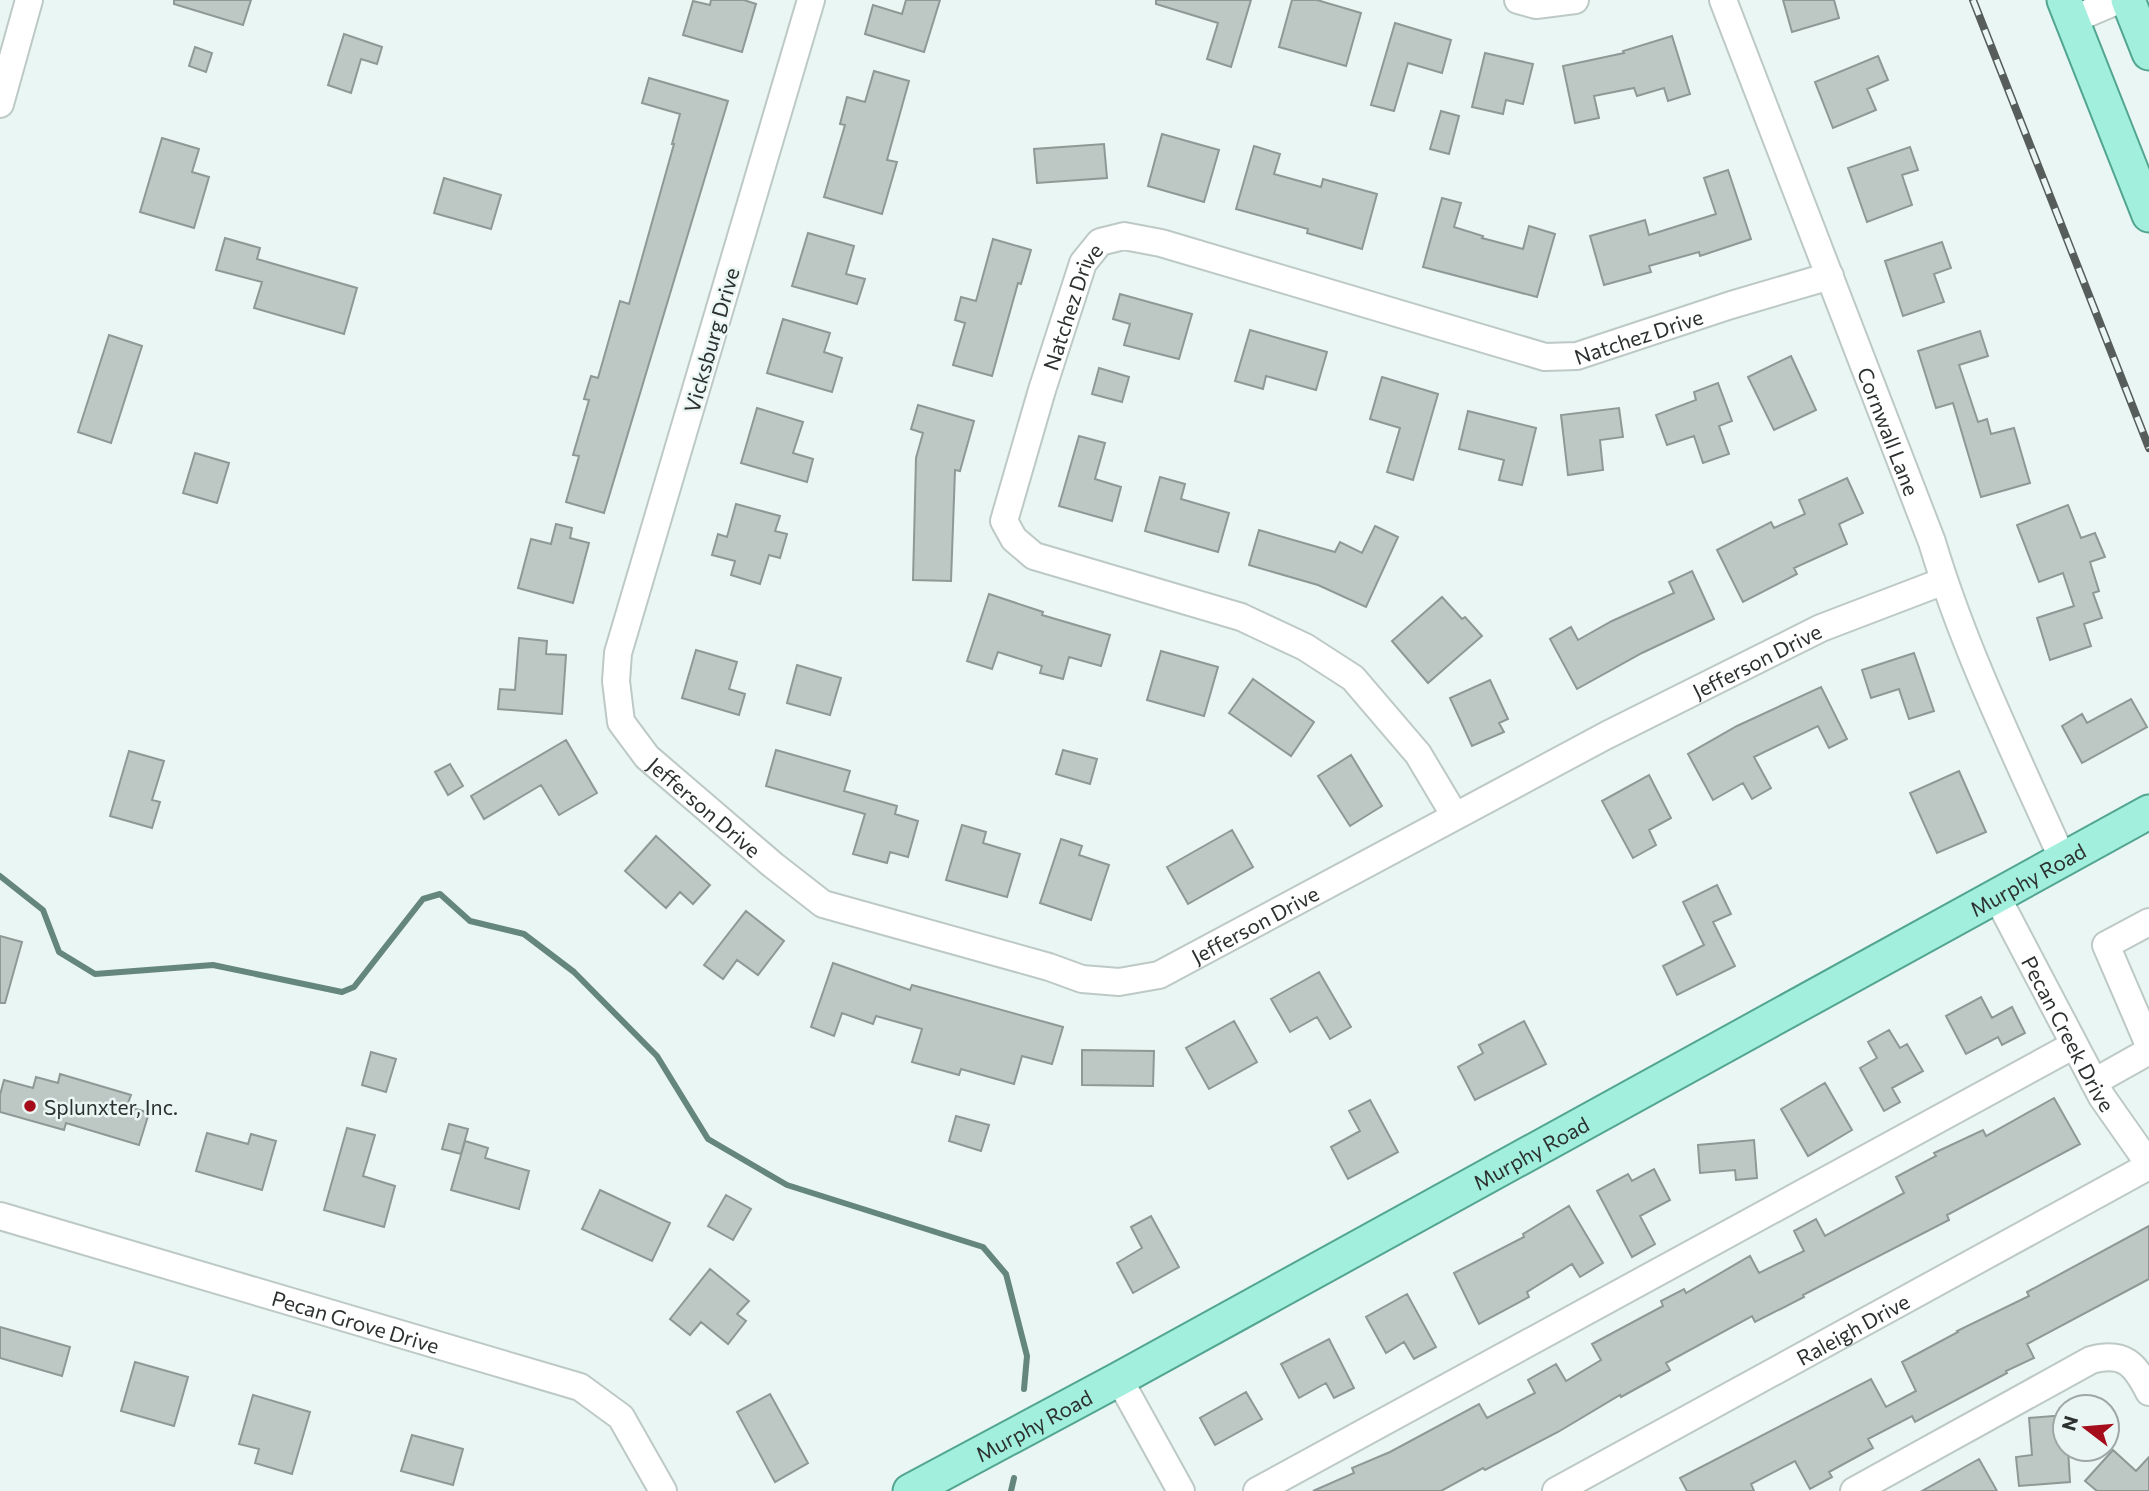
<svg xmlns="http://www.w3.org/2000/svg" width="2149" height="1491" font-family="Commissioner,sans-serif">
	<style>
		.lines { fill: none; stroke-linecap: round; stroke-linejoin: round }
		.stream { stroke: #65867d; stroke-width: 6 }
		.building { fill: #bdc8c5; stroke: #8e9995; stroke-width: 2 }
		.minor-casing { stroke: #bdc9c5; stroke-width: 30 }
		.major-casing { stroke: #52a591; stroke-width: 37 }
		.minor { stroke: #fff; stroke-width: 26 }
		.major { stroke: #a3efdd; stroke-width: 33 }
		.rail-casing { stroke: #565d5b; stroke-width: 8 }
		.rail { stroke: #eaf6f3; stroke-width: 5; stroke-dasharray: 16; stroke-linecap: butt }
		.poi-dot { fill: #a50d1b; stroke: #eaf6f3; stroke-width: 2.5 }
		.labels { text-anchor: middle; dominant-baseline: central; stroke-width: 5; stroke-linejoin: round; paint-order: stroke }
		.street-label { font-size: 21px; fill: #2c312f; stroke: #eaf6f3 }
		.poi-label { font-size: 21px; fill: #2c312f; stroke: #eaf6f3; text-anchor: start }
	</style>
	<rect width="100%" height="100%" fill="#eaf6f3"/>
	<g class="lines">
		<path class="stream" d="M 0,876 L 43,910 L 59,952 L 95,974 L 213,965 L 342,992 L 354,987 L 423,899 L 440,894 L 470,921 L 524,934 L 574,972 L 657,1056 L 708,1139 L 787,1185 L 983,1247 L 1006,1274 L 1027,1356 L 1024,1389
			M 1011,1491 L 1014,1478"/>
	</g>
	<path class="building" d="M 174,0 L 251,0 L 243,25 L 174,4 Z
		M 711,0 L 744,0 L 756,4 L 742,52 L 683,35 L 693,1 L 710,5 Z
		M 906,0 L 940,0 L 924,52 L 865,34 L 873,5 L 902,14 Z
		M 1156,0 L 1251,0 L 1231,67 L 1207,59 L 1218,23 L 1156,4 Z
		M 1292,0 L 1317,0 L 1361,13 L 1346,66 L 1279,47 Z
		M 1783,0 L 1834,0 L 1839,18 L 1792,32 Z
		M 1395,23 L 1451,40 L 1442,73 L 1408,63 L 1394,111 L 1371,105 Z
		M 344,34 L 382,47 L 377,64 L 361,59 L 351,93 L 328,85 Z
		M 1672,36 L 1690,94 L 1668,101 L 1664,88 L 1637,96 L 1634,88 L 1594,96 L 1599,118 L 1575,123 L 1563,66 L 1624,53 L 1623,51 Z
		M 195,47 L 212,53 L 206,72 L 189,66 Z
		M 1485,53 L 1533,64 L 1523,104 L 1506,100 L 1503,114 L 1472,107 Z
		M 1878,56 L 1888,80 L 1867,89 L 1876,110 L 1833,128 L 1815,82 Z
		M 874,71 L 909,81 L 887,160 L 897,162 L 882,214 L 824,197 L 845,125 L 840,124 L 847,97 L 865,102 Z
		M 649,78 L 728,101 L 604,513 L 566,502 L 579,456 L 573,455 L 589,400 L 584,399 L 591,376 L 598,378 L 620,301 L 629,304 L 674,144 L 672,144 L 680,114 L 642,103 Z
		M 1441,111 L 1459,116 L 1449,154 L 1430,149 Z
		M 1162,134 L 1219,150 L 1204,202 L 1148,186 Z
		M 162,138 L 199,149 L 192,172 L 209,177 L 194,228 L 140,212 Z
		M 1104,144 L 1107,178 L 1037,183 L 1034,149 Z
		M 1254,146 L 1280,154 L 1274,174 L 1321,187 L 1323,179 L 1377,194 L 1362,249 L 1307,233 L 1308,229 L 1236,209 Z
		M 1910,147 L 1918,170 L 1902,175 L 1912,205 L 1867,222 L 1848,168 Z
		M 1728,170 L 1751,239 L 1700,256 L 1699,252 L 1649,266 L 1651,272 L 1604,285 L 1590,236 L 1645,220 L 1649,235 L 1716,214 L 1704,178 Z
		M 444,178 L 501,195 L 491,229 L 434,213 Z
		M 1442,198 L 1461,203 L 1454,227 L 1483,236 L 1482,238 L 1523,249 L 1529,226 L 1555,234 L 1537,297 L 1423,267 Z
		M 808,233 L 854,246 L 846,274 L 865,279 L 857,304 L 792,286 Z
		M 225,238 L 260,248 L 257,259 L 357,288 L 344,334 L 254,308 L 262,282 L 216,270 Z
		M 993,239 L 1031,250 L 1021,284 L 1018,283 L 992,376 L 953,365 L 965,323 L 955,320 L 961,297 L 976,301 Z
		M 1942,242 L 1951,268 L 1934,274 L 1944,302 L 1903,316 L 1885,261 Z
		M 1120,294 L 1192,314 L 1179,359 L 1124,345 L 1130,324 L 1113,319 Z
		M 783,319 L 830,333 L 824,352 L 842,358 L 832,392 L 767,373 Z
		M 1250,330 L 1327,352 L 1316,390 L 1266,376 L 1263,389 L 1235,381 Z
		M 1980,331 L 1988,356 L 1959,365 L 1978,422 L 1987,419 L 1991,434 L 2014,428 L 2030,483 L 1981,497 L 1953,403 L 1936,408 L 1918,351 Z
		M 109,335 L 142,346 L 111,443 L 78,432 Z
		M 1791,356 L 1816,410 L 1774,430 L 1748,377 Z
		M 1099,368 L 1129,377 L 1122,402 L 1092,394 Z
		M 1382,377 L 1438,394 L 1413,480 L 1387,472 L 1400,428 L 1370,419 Z
		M 1718,383 L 1732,421 L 1719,426 L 1729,454 L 1703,463 L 1694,436 L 1667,445 L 1656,415 L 1696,400 L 1694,392 Z
		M 918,405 L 974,421 L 960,471 L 955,470 L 951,581 L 913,580 L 916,458 L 923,433 L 911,429 Z
		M 757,408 L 803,422 L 793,453 L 813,459 L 807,482 L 741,463 Z
		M 1619,408 L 1623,437 L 1600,440 L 1603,470 L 1568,475 L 1561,415 Z
		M 1468,411 L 1536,428 L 1522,485 L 1499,480 L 1504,460 L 1459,449 Z
		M 1079,436 L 1105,443 L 1095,479 L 1121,487 L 1112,521 L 1059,506 Z
		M 195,453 L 229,463 L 217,503 L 183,493 Z
		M 1160,477 L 1185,484 L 1181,499 L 1229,513 L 1218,552 L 1145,531 Z
		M 1847,478 L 1863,513 L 1839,524 L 1847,544 L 1794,568 L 1797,574 L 1743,602 L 1717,550 L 1771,522 L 1774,528 L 1805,514 L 1799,500 Z
		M 736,504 L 780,516 L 775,531 L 787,534 L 780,558 L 769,555 L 760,584 L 731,575 L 735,561 L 712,555 L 718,534 L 727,537 Z
		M 2068,505 L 2081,538 L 2095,533 L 2105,557 L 2090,562 L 2099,591 L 2093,593 L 2102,618 L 2084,624 L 2091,646 L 2050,660 L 2037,618 L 2074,606 L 2063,573 L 2039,582 L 2017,525 Z
		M 556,524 L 572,528 L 570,538 L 589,543 L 573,603 L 518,588 L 531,539 L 551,544 Z
		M 1375,526 L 1398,537 L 1366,607 L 1318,585 L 1249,565 L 1259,530 L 1335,552 L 1340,542 L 1362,553 Z
		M 1692,571 L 1714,619 L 1642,653 L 1577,689 L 1550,639 L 1571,627 L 1578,640 L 1612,621 L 1674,593 L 1669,582 Z
		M 989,594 L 1043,612 L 1042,615 L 1110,635 L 1101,666 L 1069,657 L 1063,679 L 1040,673 L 1042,666 L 998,652 L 992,669 L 967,661 Z
		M 1442,597 L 1462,619 L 1465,617 L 1482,636 L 1428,683 L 1392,641 Z
		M 519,638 L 547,641 L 546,654 L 566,655 L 562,714 L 498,709 L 500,689 L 515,690 Z
		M 696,650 L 737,662 L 729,689 L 745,694 L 739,715 L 682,698 Z
		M 1161,651 L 1218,667 L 1204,716 L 1147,700 Z
		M 1914,653 L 1934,711 L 1909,719 L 1899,689 L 1871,698 L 1862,670 Z
		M 797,665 L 841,678 L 830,715 L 787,703 Z
		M 1253,679 L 1314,722 L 1291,756 L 1229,713 Z
		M 1490,680 L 1508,719 L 1499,723 L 1504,732 L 1472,746 L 1450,698 Z
		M 1821,687 L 1847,739 L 1829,748 L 1818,726 L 1754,757 L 1771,788 L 1752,799 L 1743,783 L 1713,800 L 1688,754 L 1737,726 Z
		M 2131,699 L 2147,727 L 2082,763 L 2062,726 L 2082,714 L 2087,723 Z
		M 566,740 L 597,793 L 559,815 L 541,785 L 484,819 L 471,796 Z
		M 776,750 L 850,771 L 844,791 L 897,806 L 895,814 L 918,821 L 908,857 L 890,852 L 887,863 L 853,854 L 865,814 L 766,786 Z
		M 1063,750 L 1097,759 L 1090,784 L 1056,774 Z
		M 129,751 L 164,761 L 152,800 L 160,802 L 152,828 L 110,816 Z
		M 1351,755 L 1382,806 L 1350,826 L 1318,776 Z
		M 450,764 L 463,786 L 448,795 L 435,772 Z
		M 1959,771 L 1986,832 L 1937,853 L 1910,793 Z
		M 1649,775 L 1671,818 L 1649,830 L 1656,845 L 1633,858 L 1602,801 Z
		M 962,825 L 986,832 L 983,843 L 1020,854 L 1007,897 L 946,880 Z
		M 1232,830 L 1253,867 L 1188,904 L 1167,867 Z
		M 656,836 L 710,885 L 693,904 L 680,892 L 666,908 L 625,871 Z
		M 1061,839 L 1082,846 L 1079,855 L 1109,865 L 1091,920 L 1040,903 Z
		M 1717,885 L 1731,914 L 1713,922 L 1735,966 L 1677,995 L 1663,966 L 1704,945 L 1683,902 Z
		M 746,911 L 784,941 L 758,975 L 737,960 L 723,979 L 704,965 Z
		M 0,936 L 22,942 L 5,1003 L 0,1003 Z
		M 833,963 L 910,990 L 912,985 L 1063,1027 L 1052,1064 L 1022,1056 L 1014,1084 L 961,1069 L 959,1075 L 912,1062 L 922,1029 L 876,1016 L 873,1024 L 842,1013 L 834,1036 L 811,1027 Z
		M 1319,972 L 1351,1027 L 1330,1039 L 1317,1017 L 1290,1032 L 1271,999 Z
		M 1981,997 L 1992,1018 L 2012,1007 L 2025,1033 L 2002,1045 L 1998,1037 L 1966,1054 L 1946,1016 Z
		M 1234,1021 L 1257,1062 L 1209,1089 L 1186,1048 Z
		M 1524,1021 L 1546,1064 L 1475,1100 L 1458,1067 L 1483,1053 L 1479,1045 Z
		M 1889,1030 L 1900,1048 L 1907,1044 L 1923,1071 L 1892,1088 L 1900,1102 L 1884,1111 L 1860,1068 L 1877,1058 L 1868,1042 Z
		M 1082,1050 L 1154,1051 L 1153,1086 L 1082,1085 Z
		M 371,1052 L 396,1059 L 386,1092 L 362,1085 Z
		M 60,1074 L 131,1095 L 127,1106 L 149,1113 L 139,1145 L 66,1123 L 64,1130 L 0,1112 L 0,1095 L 4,1080 L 33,1088 L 36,1077 L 58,1083 Z
		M 1825,1083 L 1852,1130 L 1808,1156 L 1781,1109 Z
		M 2054,1098 L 2080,1144 L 1947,1215 L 1949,1220 L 1803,1295 L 1804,1297 L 1755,1322 L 1752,1316 L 1666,1363 L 1670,1370 L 1621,1397 L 1620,1395 L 1558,1432 L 1485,1470 L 1483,1468 L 1441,1491 L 1313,1491 L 1354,1473 L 1352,1468 L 1390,1452 L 1479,1404 L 1487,1418 L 1535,1393 L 1528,1380 L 1556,1364 L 1566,1381 L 1601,1360 L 1592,1344 L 1663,1306 L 1661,1301 L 1684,1289 L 1686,1293 L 1750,1256 L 1759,1273 L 1804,1251 L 1794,1231 L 1816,1219 L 1825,1236 L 1904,1193 L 1896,1177 L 1936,1156 L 1934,1153 L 1983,1130 L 1986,1136 Z
		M 1370,1100 L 1398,1152 L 1348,1179 L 1331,1147 L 1360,1131 L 1349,1111 Z
		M 956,1116 L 989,1125 L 981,1151 L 949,1141 Z
		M 449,1124 L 468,1129 L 461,1154 L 442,1149 Z
		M 347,1128 L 375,1135 L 363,1176 L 395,1186 L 384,1227 L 324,1210 Z
		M 207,1133 L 248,1144 L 251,1134 L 276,1141 L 262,1190 L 196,1171 Z
		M 1754,1140 L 1757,1178 L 1736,1180 L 1735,1170 L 1700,1173 L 1698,1145 Z
		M 465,1141 L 488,1148 L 485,1158 L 529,1171 L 519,1209 L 451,1190 Z
		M 1654,1169 L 1670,1200 L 1640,1216 L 1655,1244 L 1632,1257 L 1597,1191 L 1628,1174 L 1632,1181 Z
		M 600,1190 L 670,1223 L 652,1261 L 582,1229 Z
		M 726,1195 L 751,1209 L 733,1240 L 708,1226 Z
		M 1569,1206 L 1603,1263 L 1580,1277 L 1572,1264 L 1527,1292 L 1529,1297 L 1479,1324 L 1454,1273 L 1524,1237 L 1523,1234 Z
		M 1151,1216 L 1179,1267 L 1133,1293 L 1117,1263 L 1142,1248 L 1131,1227 Z
		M 2149,1226 L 2149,1279 L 2027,1344 L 2034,1358 L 2006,1371 L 2007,1373 L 1915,1422 L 1912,1416 L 1868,1439 L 1873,1448 L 1829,1472 L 1832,1477 L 1810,1489 L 1795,1461 L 1751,1484 L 1754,1491 L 1687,1491 L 1680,1478 L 1871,1379 L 1886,1407 L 1916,1391 L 1902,1362 L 1958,1332 L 1957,1331 L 2029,1296 L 2027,1292 Z
		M 710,1269 L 749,1301 L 737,1314 L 746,1321 L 728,1344 L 701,1322 L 690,1335 L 670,1319 Z
		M 1407,1294 L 1436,1347 L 1414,1359 L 1404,1342 L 1386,1353 L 1366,1317 Z
		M 0,1327 L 70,1347 L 62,1376 L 0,1358 Z
		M 1329,1339 L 1354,1388 L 1334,1398 L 1326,1383 L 1299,1398 L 1281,1364 Z
		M 135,1362 L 188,1377 L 174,1426 L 121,1411 Z
		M 1246,1392 L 1262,1419 L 1215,1445 L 1200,1418 Z
		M 770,1394 L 808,1463 L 775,1482 L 737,1412 Z
		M 253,1395 L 310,1412 L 292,1474 L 255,1463 L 259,1449 L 239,1444 Z
		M 2065,1415 L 2065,1449 L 2068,1449 L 2070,1482 L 2019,1486 L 2016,1457 L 2032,1455 L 2029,1418 Z
		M 412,1435 L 463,1449 L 453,1485 L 401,1471 Z
		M 2113,1450 L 2136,1471 L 2149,1457 L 2149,1491 L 2097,1491 L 2085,1481 Z
		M 1979,1459 L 1997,1491 L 1922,1491 Z"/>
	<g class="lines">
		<defs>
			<g id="minor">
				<path id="s1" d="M 811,0 L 618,653 L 616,681 L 621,722 L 647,757 L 773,865 L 823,904 L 1049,967 L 1082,979 L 1119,982 L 1159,975 L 1607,735 L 1821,628 L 1944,581"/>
				<path d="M 1518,0 L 1536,5 L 1575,0"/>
				<path id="s2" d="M 1723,0 L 1932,542 C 1965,652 2016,755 2063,860"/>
				<path d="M 2072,20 L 2119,0"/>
				<path d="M 0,104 L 29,0"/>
				<path id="s3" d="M 1455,816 L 1418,754 L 1353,678 L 1305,647 L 1241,617 L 1034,556 L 1014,539 L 1004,521 L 1042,390 L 1083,263 L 1100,242 L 1124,236 L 1161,243 L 1545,357 L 1577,356 L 1731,305 L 1830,276"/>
				<path id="s4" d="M 1997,897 L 2102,1097 L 2149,1164"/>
				<path d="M 2149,922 L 2106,945 L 2149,1045"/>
				<path d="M 2094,1082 L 2149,1051"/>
				<path id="s5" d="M 0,1216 L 580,1387 L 621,1417 L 663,1491"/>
				<path d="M 1119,1379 L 1181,1491"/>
				<path d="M 1257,1491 L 2074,1045"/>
				<path id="s6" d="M 1556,1491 L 2149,1166"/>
				<path d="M 1854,1491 L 2091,1360 C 2124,1351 2135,1364 2149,1392"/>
			</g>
			<g id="major">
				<path d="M 2064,0 L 2149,215"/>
				<path d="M 2128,0 L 2149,53"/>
				<path id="s7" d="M 910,1491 L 1119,1379 L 2149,812"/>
			</g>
		</defs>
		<use href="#minor" class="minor-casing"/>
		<use href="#major" class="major-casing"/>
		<use href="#minor" class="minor"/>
		<use href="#major" class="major"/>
		<defs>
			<path id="rail" d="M 1973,0 L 2149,448"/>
		</defs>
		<use href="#rail" class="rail-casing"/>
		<use href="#rail" class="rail"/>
	</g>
	<circle class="poi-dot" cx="30" cy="1106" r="7"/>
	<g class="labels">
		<g class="street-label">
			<text stroke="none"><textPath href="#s3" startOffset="788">Natchez Drive</textPath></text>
			<text stroke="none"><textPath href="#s3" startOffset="1419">Natchez Drive</textPath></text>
			<text transform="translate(711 340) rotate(-74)">Vicksburg Drive</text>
			<text stroke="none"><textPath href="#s2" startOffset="462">Cornwall Lane</textPath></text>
			<text stroke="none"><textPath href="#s1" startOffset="2046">Jefferson Drive</textPath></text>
			<text stroke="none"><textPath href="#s1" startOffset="870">Jefferson Drive</textPath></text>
			<text stroke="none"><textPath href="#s7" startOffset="1274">Murphy Road</textPath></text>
			<text stroke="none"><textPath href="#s1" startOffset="1479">Jefferson Drive</textPath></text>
			<text stroke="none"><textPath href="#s4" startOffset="154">Pecan Creek Drive</textPath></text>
			<text stroke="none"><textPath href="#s7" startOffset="707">Murphy Road</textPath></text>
			<text stroke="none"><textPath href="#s5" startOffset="371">Pecan Grove Drive</textPath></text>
			<text stroke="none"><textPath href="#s6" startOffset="338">Raleigh Drive</textPath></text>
			<text stroke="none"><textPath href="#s7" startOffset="140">Murphy Road</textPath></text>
		</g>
		<g class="poi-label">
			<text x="44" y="1106">Splunxter, Inc.</text>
		</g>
	</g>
	<g transform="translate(2086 1428) rotate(286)"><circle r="33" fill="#eaf6f3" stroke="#9ea7a5" stroke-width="2"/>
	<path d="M0-5L12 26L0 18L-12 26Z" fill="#a50d1b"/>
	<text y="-10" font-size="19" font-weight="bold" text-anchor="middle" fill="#2c312f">N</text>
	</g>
</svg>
